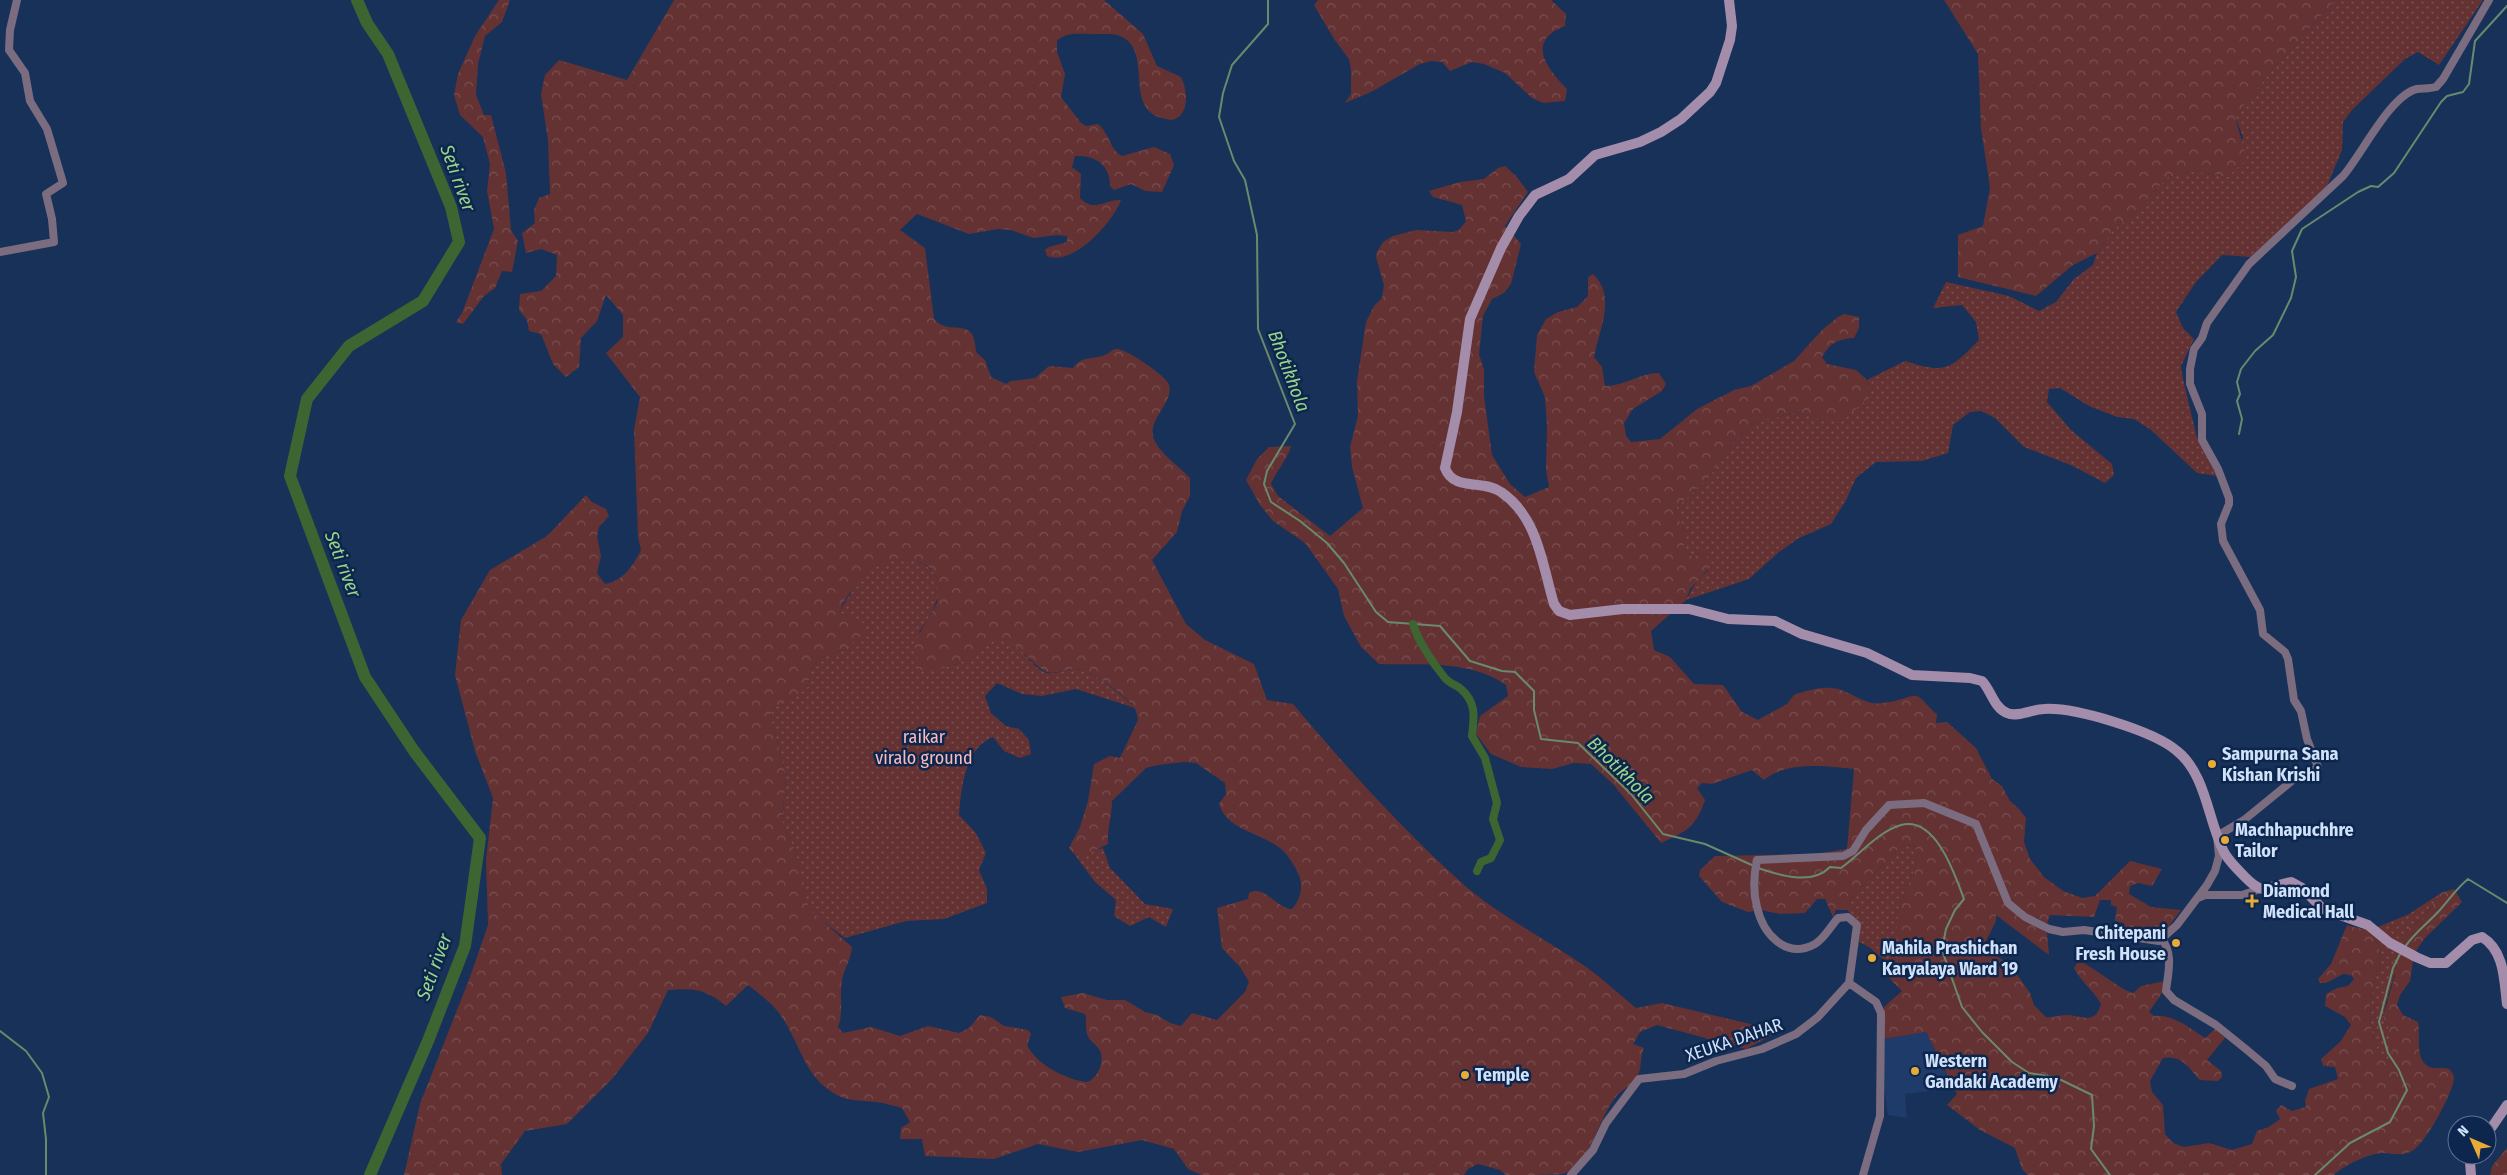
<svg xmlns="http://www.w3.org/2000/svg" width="2507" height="1175" font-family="'Fira Sans Condensed',sans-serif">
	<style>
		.built { fill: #1f3b69 }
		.grass { fill: url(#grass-dots) }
		.forest { fill: url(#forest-crowns); fill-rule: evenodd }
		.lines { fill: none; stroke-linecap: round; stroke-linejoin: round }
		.stream { stroke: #698a6d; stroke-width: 2 }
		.canal { stroke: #3d6531; stroke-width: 8 }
		.river { stroke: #3d6531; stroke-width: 12 }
		.street { stroke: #7b6c7f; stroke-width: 8 }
		.secondary { stroke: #a48cab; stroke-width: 10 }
		.poi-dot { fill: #e8ab37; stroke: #0d264d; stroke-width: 2 }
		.labels { text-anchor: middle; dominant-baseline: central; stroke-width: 5; stroke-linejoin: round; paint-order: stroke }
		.park-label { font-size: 18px; fill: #fabbbb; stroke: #0d264d }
		.poi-label { font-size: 18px; font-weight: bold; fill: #d0e1fa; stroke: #0d264d; text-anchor: start }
		.street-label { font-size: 18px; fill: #d0e1fa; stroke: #0d264d }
		.water-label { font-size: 19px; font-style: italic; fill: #99d588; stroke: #0d264d }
	</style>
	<defs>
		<pattern id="grass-dots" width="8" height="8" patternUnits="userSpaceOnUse" patternTransform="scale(1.25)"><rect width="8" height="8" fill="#643233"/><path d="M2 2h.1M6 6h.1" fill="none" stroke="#794f51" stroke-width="1.8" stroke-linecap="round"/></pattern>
		<pattern id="forest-crowns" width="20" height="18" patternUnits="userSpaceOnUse" patternTransform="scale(1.25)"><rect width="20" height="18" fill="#643233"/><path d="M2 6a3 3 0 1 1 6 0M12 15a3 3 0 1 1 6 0" fill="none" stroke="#794f51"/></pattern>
	</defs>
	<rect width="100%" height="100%" fill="#173159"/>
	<path class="built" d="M 1926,1032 L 1953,1088 L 1905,1094 L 1907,1118 L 1888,1115 L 1884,1087 L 1884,1039 Z"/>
	<path class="grass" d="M 2335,0 L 2483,0 L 2439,65 L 2418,52 L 2405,59 L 2352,110 L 2343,122 L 2342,150 L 2327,186 L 2251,257 L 2222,255 L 2196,282 L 2176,312 L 2183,328 L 2194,339 L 2181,366 L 2183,379 L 2197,438 L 2217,476 L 2197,473 L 2151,430 L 2134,419 L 2117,417 L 2089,406 L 2060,388 L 2049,389 L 2047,402 L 2071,430 L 2112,464 L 2114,475 L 2105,483 L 2073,466 L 2024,447 L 1995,418 L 1981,411 L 1970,412 L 1953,425 L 1948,453 L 1922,461 L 1876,462 L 1856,478 L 1846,500 L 1831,524 L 1799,538 L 1779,552 L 1749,579 L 1686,600 L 1698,579 L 1708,571 L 1698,553 L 1693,557 L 1684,549 L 1684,531 L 1675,509 L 1709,477 L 1734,441 L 1754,424 L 1795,412 L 1821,419 L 1869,397 L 1867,380 L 1905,361 C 1945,374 1950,370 1979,340 L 1976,322 L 1962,305 L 1933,308 L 1946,282 L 2009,296 L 2039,311 L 2056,302 L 2074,279 L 2093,265 L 2097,253 L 2113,230 L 2134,213 L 2168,177 L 2195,171 L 2228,177 L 2243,137 L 2235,117 L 2269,73 Z
		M 898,559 C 906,560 915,560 921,563 C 953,578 934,612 919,632 L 954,665 C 967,659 982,645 994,641 C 1018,634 1027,664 1044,672 C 1053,676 1065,669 1075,669 C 1091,669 1124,696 1135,708 L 1076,689 L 1042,696 L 1022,694 L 997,683 L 985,696 L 991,713 L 1006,726 L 1019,729 L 1029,740 L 1031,754 L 1020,758 L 1004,751 L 993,737 C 965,748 961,788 959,815 L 976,833 L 986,853 L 979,870 L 987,889 L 987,903 L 944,919 L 906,921 L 845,938 L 817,917 L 809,909 L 805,898 L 796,853 L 782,822 L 786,776 L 770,715 L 777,705 L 807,688 L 812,667 L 821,658 L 843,650 L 862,623 L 840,613 C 844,599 867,571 879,564 C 885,560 892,560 898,559 Z
		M 1915,845 L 1917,863 L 1897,912 L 1897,962 L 1893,968 L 1869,947 L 1859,942 C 1861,927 1859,921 1847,910 L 1854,895 L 1901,846 Z
		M 1103,848 L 1110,868 L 1145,904 L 1173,909 L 1166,927 L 1149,917 L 1130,926 L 1114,916 L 1116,900 L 1095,882 L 1075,855 Z
		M 2441,893 L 2424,917 L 2414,924 L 2396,969 L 2386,1003 L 2383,1017 L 2388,1026 L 2395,1061 L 2380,1059 L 2371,1028 L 2370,1006 L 2374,983 L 2382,958 L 2373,929 L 2409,914 Z"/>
	<path class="forest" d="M 499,0 L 510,0 L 502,22 L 485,36 L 478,64 L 476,95 L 484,115 L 491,115 L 506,173 L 511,230 L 518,241 L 512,272 L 502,271 L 495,288 L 484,296 L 463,324 L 456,322 L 462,313 L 494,229 L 487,191 L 490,164 L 483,137 L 460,115 L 454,95 L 458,74 L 475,36 Z
		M 674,0 L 1104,0 L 1143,34 L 1157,66 L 1181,77 C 1188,91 1190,117 1171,120 C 1166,119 1160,118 1156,116 C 1125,100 1154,46 1117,35 C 1109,33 1098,35 1090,34 C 1078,34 1066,32 1057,41 L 1057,52 L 1065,74 L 1061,97 L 1081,123 L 1086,126 L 1098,124 C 1111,135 1109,149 1122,156 L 1154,147 L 1170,154 L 1174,165 L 1162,192 L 1145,191 L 1131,184 L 1114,190 L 1110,186 C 1110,165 1096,155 1075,156 L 1072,167 L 1081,174 L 1080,198 C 1094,213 1106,199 1121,200 C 1113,222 1073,267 1047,256 L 1045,250 L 1049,247 L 1067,242 L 1067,236 L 1057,235 L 1033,238 L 1011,230 L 998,229 L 969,234 L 917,214 L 900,230 L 925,248 L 934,319 C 950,338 975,313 976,352 L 985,360 L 991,377 L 1006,384 L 1011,381 L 1035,378 L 1049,366 L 1073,368 C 1081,355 1095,360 1107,354 C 1110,352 1113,349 1117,349 C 1126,349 1167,376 1169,385 C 1174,403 1146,420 1154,439 C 1160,454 1179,466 1190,478 L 1190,496 L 1182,511 L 1177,532 L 1152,560 L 1186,624 L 1205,640 L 1254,664 L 1267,700 L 1293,704 C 1346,767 1402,829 1463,884 C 1501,917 1548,940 1589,969 C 1605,981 1620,995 1636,1008 L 1662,1003 L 1780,1031 L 1746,1049 L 1657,1025 L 1640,1032 L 1633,1044 L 1644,1048 C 1639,1059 1643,1070 1635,1080 C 1629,1087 1620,1091 1615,1098 C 1597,1121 1592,1161 1564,1174 C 1553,1175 1520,1175 1506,1175 L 1500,1170 L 1478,1164 L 1468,1169 L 1464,1175 L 1201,1175 L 1188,1169 L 1174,1149 L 1142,1140 L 1078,1152 L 1038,1144 L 994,1159 L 925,1156 L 922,1139 L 900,1139 L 901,1128 L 910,1122 L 902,1108 C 894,1106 885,1103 876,1102 C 860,1100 846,1102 832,1092 C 806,1076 800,1046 785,1022 C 776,1006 762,996 748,985 L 726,1006 C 706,989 694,988 668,990 L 648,1033 L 612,1079 L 567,1124 L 525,1131 L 501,1164 L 502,1175 L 404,1175 L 420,1104 L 470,977 L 488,925 L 486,860 L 493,798 L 475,751 L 455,675 L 461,620 L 490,570 L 547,536 L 586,495 L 592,502 L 606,509 L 609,516 L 599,527 L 597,536 L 601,556 L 597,573 L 605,584 C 623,581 633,566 641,550 L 638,537 L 634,430 L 640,397 L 606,353 L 623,337 L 623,315 L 606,295 L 597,321 L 581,338 L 579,367 L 566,377 L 553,364 L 541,334 L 529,331 L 527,320 L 519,310 L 520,294 L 541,291 L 556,276 L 557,255 L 541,249 L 526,253 L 522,233 L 535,223 L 534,210 L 539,198 L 550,194 L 548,140 L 541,94 L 545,75 L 559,60 L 627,80 ZM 898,559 L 920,562 L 930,568 L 937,578 L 937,603 L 914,643 L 920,670 C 939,671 958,665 974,655 C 981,650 988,642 996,641 C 1018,639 1027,660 1043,670 C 1052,677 1066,668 1076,669 C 1089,669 1129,697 1135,709 C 1137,712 1137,716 1138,720 L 1120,758 L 1110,756 L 1094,764 L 1088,801 L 1080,827 L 1069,848 L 1075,855 L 1092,852 L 1108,844 C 1107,828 1112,816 1112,801 L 1146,768 L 1158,765 L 1184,762 L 1196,763 L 1225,783 L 1226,794 L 1219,804 C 1226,828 1255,832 1274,844 C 1286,851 1292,861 1298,873 C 1304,886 1301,898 1292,909 C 1276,908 1264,884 1249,893 L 1248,899 L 1217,908 L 1222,948 L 1240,967 L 1249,982 L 1245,992 L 1217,1020 L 1192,1013 L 1181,1026 L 1170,1023 L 1157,1015 L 1145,1012 L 1125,1000 L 1107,1000 L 1083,993 L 1061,997 L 1065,1008 L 1085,1014 C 1087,1021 1085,1027 1087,1034 C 1089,1041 1095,1043 1099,1049 C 1106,1060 1098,1078 1087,1082 C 1066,1080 1036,1064 1027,1045 L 1031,1034 L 1028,1030 L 1004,1026 L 991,1017 L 980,1015 L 969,1028 L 959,1033 L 928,1026 L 900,1036 L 871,1027 L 843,1033 L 838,1027 C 844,1011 839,997 842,980 C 844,969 851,959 852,947 L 809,909 L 796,853 L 782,822 L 786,776 L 770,715 L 777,705 L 798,695 L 807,688 L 812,667 L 821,658 L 843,650 L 864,634 L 863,623 L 840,613 L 843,603 L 850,593 L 877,565 Z
		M 1318,0 L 1551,0 L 1566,14 L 1565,26 C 1525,41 1547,68 1567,89 L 1565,101 L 1543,103 L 1532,98 L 1505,73 L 1484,64 L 1472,62 L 1450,71 L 1442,62 L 1431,61 L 1420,64 L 1371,92 L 1345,103 L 1351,94 L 1351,70 L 1349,59 L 1334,39 L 1314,5 Z
		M 1944,0 L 2335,0 L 2269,73 L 2235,117 L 2247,159 L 2227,177 L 2195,171 L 2168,177 L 2134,213 L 2113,230 L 2097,253 L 2073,265 L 2036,296 L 1958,277 L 1958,235 L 1983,226 L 1990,188 L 1981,128 L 1978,54 Z
		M 1505,166 L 1516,176 L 1528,192 L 1505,226 L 1521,244 L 1511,284 L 1504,293 L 1492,299 L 1483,316 L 1479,354 L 1484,370 L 1484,396 L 1492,455 L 1510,484 L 1525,497 L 1549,487 L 1546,470 L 1547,426 L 1545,397 L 1534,372 L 1537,335 L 1546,319 L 1558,312 L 1577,307 L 1588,296 L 1588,277 L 1593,274 C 1617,297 1599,329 1594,357 L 1602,367 L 1605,386 C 1624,386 1641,373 1659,373 L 1666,384 L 1662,391 L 1633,409 L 1624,423 L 1626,436 L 1631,442 L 1660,439 L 1697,409 L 1734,390 L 1751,386 L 1794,361 L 1822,330 L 1838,317 L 1844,314 L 1859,317 L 1859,328 L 1854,338 C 1838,339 1830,343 1822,357 L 1827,364 L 1856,370 L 1867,380 L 1869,397 L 1846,418 L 1821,419 L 1795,412 L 1754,424 L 1734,441 L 1709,477 L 1675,509 L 1684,531 L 1684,549 L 1693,557 L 1704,550 L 1711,566 L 1690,589 L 1686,600 L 1651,631 L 1654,650 L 1670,657 L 1694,684 L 1723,685 L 1742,712 L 1758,720 L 1787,704 L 1794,695 C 1806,691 1819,687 1832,688 C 1846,689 1858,700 1872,703 C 1876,704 1883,703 1888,702 C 1897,702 1911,694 1917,696 C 1923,698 1930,710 1937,714 L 1936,723 L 1947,722 L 1976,748 L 1992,779 L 2002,786 L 2010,801 L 2019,809 L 2026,818 L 2024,842 L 2030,859 L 2044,877 L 2063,891 L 2082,898 L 2095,896 L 2130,861 L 2162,869 L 2152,886 L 2138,883 L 2130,886 L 2129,894 L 2151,907 L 2181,910 L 2166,930 L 2145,927 L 2145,937 L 2122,934 L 2124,923 L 2115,921 L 2117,907 L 2111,905 L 2111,900 L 2100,900 L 2094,917 L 2050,915 L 2047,924 L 2036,917 L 2028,922 L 2047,933 L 2049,955 L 1996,915 L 1996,921 L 1985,943 L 1987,949 L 2011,966 L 2030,993 L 2034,1005 L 2046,1017 C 2054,1018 2060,1015 2067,1015 C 2081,1015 2095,1026 2101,1004 C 2094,991 2081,982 2074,968 L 2077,963 L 2084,963 L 2125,990 L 2133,993 L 2141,986 L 2165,981 L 2164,990 L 2149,1012 L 2154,1016 C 2173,1014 2190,1028 2205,1038 L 2215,1029 L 2225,1038 L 2207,1060 L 2221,1071 L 2222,1077 L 2218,1081 L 2200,1080 C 2188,1068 2183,1055 2163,1058 L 2150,1081 L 2152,1092 L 2163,1105 L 2165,1134 L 2173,1143 L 2184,1147 L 2209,1143 L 2232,1150 L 2252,1144 L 2257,1131 L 2269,1127 L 2280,1119 L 2276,1111 L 2281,1105 L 2292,1111 L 2306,1107 L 2305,1101 L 2309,1089 L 2338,1079 L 2335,1067 L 2323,1066 L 2321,1059 L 2340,1042 L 2351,1025 L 2345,1017 L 2325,1006 L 2326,994 L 2337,988 L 2348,986 L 2354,979 L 2351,975 L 2343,974 L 2326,983 L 2320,983 L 2318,979 L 2331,964 L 2347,925 L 2362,929 L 2373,929 L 2382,958 L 2374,983 L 2370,1006 L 2371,1028 L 2380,1058 L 2394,1061 L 2388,1026 L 2383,1017 L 2395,975 L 2393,962 L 2409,928 L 2424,917 L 2441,893 L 2454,889 L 2462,902 L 2424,939 L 2414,954 L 2410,981 L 2400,995 L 2397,1005 L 2403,1015 L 2418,1022 C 2421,1035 2414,1059 2429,1067 C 2435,1069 2443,1067 2449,1069 C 2452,1072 2454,1074 2454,1079 C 2452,1094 2426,1143 2412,1151 C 2401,1157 2393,1153 2382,1153 C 2368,1154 2344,1165 2334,1175 L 2028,1175 L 2022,1169 L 2015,1148 L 1980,1130 L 1947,1105 L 1957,1094 L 1926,1032 L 1884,1039 L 1884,1007 L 1902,991 L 1888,977 L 1897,962 L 1897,912 L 1917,863 L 1915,845 L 1901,846 L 1854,895 L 1847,910 L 1836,910 L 1833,917 L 1825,899 L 1817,899 L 1805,913 L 1780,914 L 1761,910 L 1748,912 L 1722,902 L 1699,876 L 1700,870 L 1715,856 L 1816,854 L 1847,849 L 1854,769 C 1826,766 1787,761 1764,780 L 1752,770 L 1712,784 L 1702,783 L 1697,788 L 1705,800 C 1696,827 1686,832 1661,843 L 1613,784 L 1591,764 L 1574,763 L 1552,769 L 1521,767 L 1491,754 L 1476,734 L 1480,716 L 1508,696 L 1506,685 C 1472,660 1421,665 1379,664 L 1361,647 L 1344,616 L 1338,589 L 1305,543 L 1273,521 L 1260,505 L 1246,480 L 1257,459 L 1269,447 L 1291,446 C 1290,454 1275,474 1271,484 L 1278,496 L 1330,536 L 1363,508 L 1352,467 L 1350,447 L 1358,416 L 1357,381 L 1366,322 L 1374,306 L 1382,298 L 1384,285 L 1376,257 L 1377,252 L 1383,242 L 1393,236 L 1416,230 L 1453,232 L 1459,230 L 1466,221 L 1462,205 L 1433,197 L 1429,191 L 1460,182 L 1484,179 L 1498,168 Z
		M 2507,1148 L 2507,1175 L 2490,1175 L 2492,1166 Z"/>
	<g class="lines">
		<path class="stream" d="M 1268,0 L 1268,24 L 1232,65 L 1223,93 L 1219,117 L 1234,161 L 1245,180 L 1257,235 L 1258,329 L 1295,424 L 1267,471 L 1264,484 L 1271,502 L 1300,521 L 1327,543 L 1344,563 L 1376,612 L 1388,622 L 1440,626 L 1470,661 L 1502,671 L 1515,672 L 1534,691 L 1534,710 L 1541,739 L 1578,743 L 1631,794 L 1663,834 L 1705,844 L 1754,866
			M 2239,434 L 2242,419 L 2237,401 L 2240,394 L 2237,382 L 2241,369 L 2255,351 L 2273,335 L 2291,298 L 2296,277 L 2292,251 L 2302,229 L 2358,192 L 2371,186 L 2378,187 L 2394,173 L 2441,102 L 2447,96 L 2463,92 L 2469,84 L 2475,41 L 2507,6
			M 1758,868 C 1779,875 1812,886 1830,867 L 1841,868 C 1859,855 1879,831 1901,825 C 1936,816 1955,875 1964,899 L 1955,910 L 1946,929 L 1942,950 L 1962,1007 L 1982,1032 L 2012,1062 L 2029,1073 L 2055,1077 L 2092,1095 L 2094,1126 L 2091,1149 L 2110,1175
			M 2404,948 C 2416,931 2425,926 2438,912 C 2448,901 2456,889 2468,879 L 2507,903
			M 0,1031 L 26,1051 L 42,1073 L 49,1097 L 43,1113 L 46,1139 L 46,1175
			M 2315,1175 L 2350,1143 L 2390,1122 L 2407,1090 L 2399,1070 L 2388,1053 L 2379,1022 L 2393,968 L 2400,954"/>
		<path class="canal" d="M 1413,624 C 1418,641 1434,665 1445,678 C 1449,683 1456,685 1461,689 C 1477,703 1474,718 1472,736 L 1485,758 L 1497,803 L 1493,819 L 1500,840 L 1491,858 L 1481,862 L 1477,871"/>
		<path class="river" d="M 357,0 L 367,23 L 388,54 L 451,207 L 459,242 L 423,301 L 349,346 L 307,399 L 290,476 L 365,677 L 414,751 L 480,838 L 465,946 L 428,1041 L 370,1175"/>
		<path class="street" d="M 0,252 L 54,242 L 52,219 L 46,194 L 63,183 L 47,129 L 30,101 L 25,73 L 9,50 L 10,30 L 17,0
			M 2198,898 L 2205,895 L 2242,895 L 2260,889
			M 2161,938 C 2174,953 2168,973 2166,991 L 2174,1000 L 2216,1025 L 2247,1050 L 2266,1066 L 2275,1079 L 2292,1086
			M 1571,1175 L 1593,1150 L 1606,1123 L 1639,1079 L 1684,1074 L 1716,1061 L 1762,1049 L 1796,1034 L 1818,1017 L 1849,983
			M 1863,1175 L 1880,1116 L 1881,1013 L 1876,1002 L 1849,983 L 1857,925 L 1848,917 L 1838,918 C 1831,926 1824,939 1815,944 C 1786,960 1763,934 1757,907 C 1753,892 1754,874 1757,860 L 1843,856 L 1853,851 L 1866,830 L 1889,805 L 1924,803 L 1976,824 L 2008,903 L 2025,917 L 2049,929 L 2063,932 L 2084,930 L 2159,941 L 2177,925 L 2207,885 L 2215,871 L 2219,856 L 2217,836 L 2244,820 L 2293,780 L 2304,777 L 2318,767 L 2307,739 L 2301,711 L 2294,700 L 2288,659 L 2285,652 L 2263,634 L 2260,610 L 2223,541 L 2221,524 L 2229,504 L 2229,498 L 2218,469 L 2202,440 L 2202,414 L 2190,384 L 2190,369 L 2194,349 L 2202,338 L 2207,323 L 2249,264 L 2343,176 C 2361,156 2390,95 2417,89 C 2423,88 2429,89 2436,87 L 2443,79 L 2489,0"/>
		<path class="secondary" d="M 1729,0 L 1732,26 L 1730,40 L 1716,83 L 1710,92 L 1681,119 L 1661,132 L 1640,142 L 1595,155 L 1569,179 L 1535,195 L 1519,216 L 1501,248 L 1470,319 L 1457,412 L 1445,468 C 1454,492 1483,479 1501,492 C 1538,517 1542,564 1554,604 L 1559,611 L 1570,615 L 1623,609 L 1689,609 L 1728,619 L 1775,621 L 1802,634 L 1867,653 L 1912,675 L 1970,678 L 1982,681 C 1991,690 1994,708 2007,713 C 2017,718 2033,709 2044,709 C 2075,707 2154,731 2177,751 C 2207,775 2208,823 2225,854 C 2230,862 2238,870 2245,877 C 2250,882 2256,888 2263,889 L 2291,882 L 2302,888 L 2323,909 L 2368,925 L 2390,943 L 2416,957 L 2430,963 L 2446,963 L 2472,940 L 2482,937 C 2505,951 2504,981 2507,1004
			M 2487,1134 L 2507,1105
			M 2471,1175 L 2470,1162 L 2473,1155"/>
	</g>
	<g class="poi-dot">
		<circle cx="2212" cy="764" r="5"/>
		<circle cx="2225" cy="840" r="5"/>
		<path d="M2249.5 893.5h5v5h5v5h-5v5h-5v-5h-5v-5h5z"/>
		<circle cx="2176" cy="943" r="5"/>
		<circle cx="1872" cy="958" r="5"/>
		<circle cx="1915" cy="1071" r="5"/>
		<circle cx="1465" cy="1075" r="5"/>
	</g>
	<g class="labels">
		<g class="park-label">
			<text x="924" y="737">raikar<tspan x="924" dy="21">viralo ground</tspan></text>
		</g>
		<g class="poi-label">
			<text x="2222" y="754">Sampurna Sana<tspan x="2222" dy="21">Kishan Krishi</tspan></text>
			<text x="2235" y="830">Machhapuchhre<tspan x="2235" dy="21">Tailor</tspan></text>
			<text x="2263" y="891">Diamond<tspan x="2263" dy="21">Medical Hall</tspan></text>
			<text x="2166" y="933" text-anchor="end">Chitepani<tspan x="2166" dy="21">Fresh House</tspan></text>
			<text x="1882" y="948">Mahila Prashichan<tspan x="1882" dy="21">Karyalaya Ward 19</tspan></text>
			<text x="1925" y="1061">Western<tspan x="1925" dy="21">Gandaki Academy</tspan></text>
			<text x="1475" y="1075">Temple</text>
		</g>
		<g class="street-label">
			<text transform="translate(1734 1040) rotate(-19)">XEUKA DAHAR</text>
		</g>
		<g class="water-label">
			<text transform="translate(458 178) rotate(70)">Seti river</text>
			<text transform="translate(1289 371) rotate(69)">Bhotikhola</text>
			<text transform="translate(343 564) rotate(69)">Seti river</text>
			<text transform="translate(1621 770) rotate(45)">Bhotikhola</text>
			<text transform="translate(434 967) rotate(-70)">Seti river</text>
		</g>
	</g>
	<g transform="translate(2472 1140) rotate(315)"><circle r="24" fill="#0d264d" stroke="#5b7192"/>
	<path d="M0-4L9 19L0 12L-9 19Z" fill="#e8ab37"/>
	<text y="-8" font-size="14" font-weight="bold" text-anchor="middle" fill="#d0e1fa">N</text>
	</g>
</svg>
